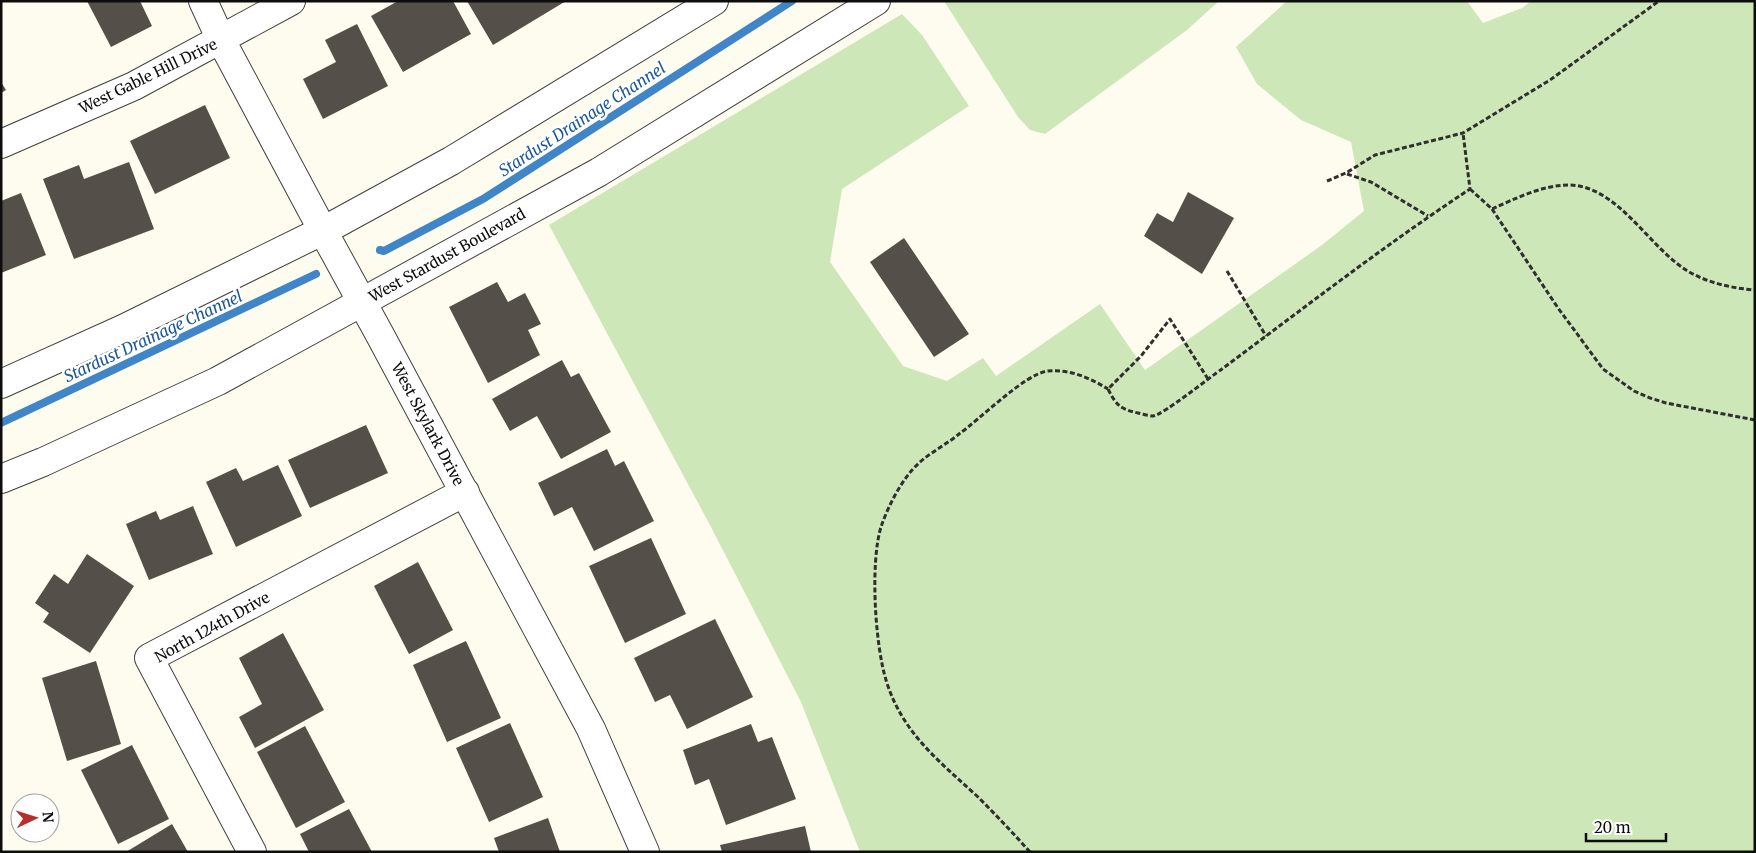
<svg xmlns="http://www.w3.org/2000/svg" width="1756" height="853" font-family="Merriweather,serif">
	<style>
		.green { fill: #cde7b9 }
		.lines { fill: none; stroke-linecap: round; stroke-linejoin: round }
		.stream { stroke: #3f85c7; stroke-width: 8 }
		.building { fill: #554f4a }
		.minor-casing { stroke: #404040; stroke-width: 30 }
		.tertiary-casing { stroke: #404040; stroke-width: 30 }
		.path { stroke: #2f2f2f; stroke-width: 3; stroke-dasharray: 5 2.5; stroke-linecap: butt }
		.minor { stroke: #fff; stroke-width: 28 }
		.tertiary { stroke: #fff; stroke-width: 28 }
		.labels { text-anchor: middle; dominant-baseline: central; stroke-width: 5; stroke-linejoin: round; paint-order: stroke }
		.street-label { font-size: 15px; fill: #0d0d0d; stroke: #fff }
		.water-label { font-size: 16px; font-style: italic; fill: #1c5899; stroke: #fff }
	</style>
	<rect width="100%" height="100%" fill="#fefcee"/>
	<path class="green" d="M 944,1 L 1219,1 L 1187,30 L 1045,134 L 1030,130 L 1018,117 Z
		M 1287,1 L 1467,1 L 1483,23 L 1522,8 L 1531,1 L 1755,1 L 1755,852 L 860,852 L 801,702 L 711,527 L 549,225 L 902,14 L 922,35 L 969,106 L 842,189 L 830,262 L 903,366 L 947,381 L 983,358 L 996,376 L 1100,304 L 1145,370 L 1322,245 L 1364,211 L 1351,142 L 1301,120 L 1257,84 L 1236,47 Z"/>
	<g class="lines">
		<path class="stream" d="M 380,250 L 384,251 L 483,199 L 792,1
			M 1,423 L 316,274"/>
	</g>
	<path class="building" d="M 87,1 L 140,1 L 152,26 L 111,47 Z
		M 398,1 L 453,1 L 471,34 L 403,72 L 371,16 Z
		M 467,1 L 566,1 L 493,45 Z
		M 357,24 L 388,86 L 323,119 L 303,79 L 336,62 L 325,40 Z
		M 1,82 L 6,90 L 1,93 Z
		M 205,105 L 230,158 L 155,194 L 130,141 Z
		M 129,162 L 154,229 L 74,259 L 43,179 L 79,165 L 84,179 Z
		M 1188,192 L 1234,218 L 1202,274 L 1144,236 L 1157,213 L 1173,222 Z
		M 21,193 L 46,255 L 1,273 L 1,201 Z
		M 904,238 L 969,334 L 934,357 L 870,262 Z
		M 497,282 L 508,302 L 525,293 L 541,324 L 528,330 L 540,355 L 488,383 L 449,307 Z
		M 562,360 L 571,377 L 579,373 L 611,432 L 561,459 L 537,416 L 510,431 L 492,399 Z
		M 366,425 L 388,473 L 310,508 L 288,460 Z
		M 607,449 L 615,466 L 624,461 L 654,521 L 594,551 L 572,507 L 554,516 L 538,483 Z
		M 278,465 L 302,516 L 236,547 L 206,482 L 236,468 L 243,481 Z
		M 193,506 L 213,554 L 149,580 L 126,524 L 156,511 L 160,520 Z
		M 651,538 L 686,614 L 625,643 L 589,566 Z
		M 87,554 L 134,586 L 90,653 L 43,622 L 49,613 L 35,603 L 54,574 L 68,584 Z
		M 418,562 L 453,630 L 409,654 L 374,586 Z
		M 715,619 L 753,697 L 687,729 L 670,695 L 655,702 L 634,658 Z
		M 283,633 L 324,710 L 255,748 L 239,717 L 262,704 L 239,658 Z
		M 466,641 L 501,718 L 447,742 L 413,665 Z
		M 96,661 L 121,744 L 67,761 L 42,678 Z
		M 510,723 L 543,797 L 489,822 L 456,748 Z
		M 751,724 L 758,742 L 772,737 L 796,799 L 726,825 L 709,779 L 695,785 L 683,750 Z
		M 305,726 L 345,802 L 296,828 L 257,752 Z
		M 132,745 L 169,819 L 118,844 L 81,770 Z
		M 349,809 L 372,852 L 309,852 L 300,834 Z
		M 548,818 L 560,852 L 499,852 L 494,838 Z
		M 172,824 L 188,852 L 126,852 Z
		M 805,826 L 811,852 L 722,852 L 720,845 Z"/>
	<g class="lines">
		<defs>
			<path id="minor" d="M 203,1 L 221,40 L 323,231
				M 1,144 L 134,86 L 291,1
				M 252,852 L 149,658 L 465,492"/>
			<path id="tertiary" d="M 323,231 L 380,335 L 591,729 L 645,852
				M 1,384 L 123,329 L 332,226 L 451,161 L 714,1
				M 1,479 L 43,462 L 218,381 L 599,172 L 876,1"/>
		</defs>
		<use href="#minor" class="minor-casing"/>
		<use href="#tertiary" class="tertiary-casing"/>
		<path class="path" d="M 1347,174 L 1371,182 L 1428,216
			M 1327,181 L 1346,173 L 1375,155 L 1463,133 L 1550,80 L 1659,1
			M 1470,189 L 1492,209 C 1514,199 1543,185 1568,185 C 1617,185 1647,245 1686,270 C 1707,283 1731,288 1755,290
			M 1492,209 L 1558,308 L 1603,369 L 1634,391 L 1650,398 L 1666,403 L 1755,420
			M 1227,271 L 1266,336
			M 1208,379 L 1170,319 L 1141,356 L 1108,389 C 1116,405 1120,409 1138,413 C 1143,414 1149,416 1153,416 C 1163,415 1210,377 1222,369 C 1304,308 1385,245 1470,189 L 1463,133
			M 1030,852 C 1013,833 996,815 978,797 C 939,761 902,733 886,680 C 875,644 870,563 881,527 C 888,506 903,477 919,463 C 931,452 947,444 959,434 C 979,420 1026,373 1048,371 C 1070,369 1090,378 1108,389"/>
		<use href="#minor" class="minor"/>
		<use href="#tertiary" class="tertiary"/>
	</g>
	<g class="labels">
		<g class="street-label">
			<text transform="translate(148 76) rotate(-26)">West Gable Hill Drive</text>
			<text transform="translate(447 255) rotate(-29)">West Stardust Boulevard</text>
			<text transform="translate(428 424) rotate(62)">West Skylark Drive</text>
			<text transform="translate(212 627) rotate(-29)">North 124th Drive</text>
		</g>
		<g class="water-label">
			<text transform="translate(582 119) rotate(-33)">Stardust Drainage Channel</text>
			<text transform="translate(153 336) rotate(-25)">Stardust Drainage Channel</text>
		</g>
	</g>
	<rect width="1756" height="853" fill="none" stroke="#0d0d0d" stroke-width="5"/>
	<g transform="translate(35 818) rotate(86)"><circle r="24" fill="#ffffff" stroke="#9e9e9e"/>
	<path d="M0-4L9 19L0 12L-9 19Z" fill="#b6312c"/>
	<text y="-8" font-size="14" font-weight="bold" text-anchor="middle" fill="#0d0d0d">N</text>
	</g>
	<path d="M1586 833v8h80v-8" fill="none" stroke="#0d0d0d" stroke-width="2.5"/>
	<text x="1594" y="833" font-size="15" fill="#0d0d0d" stroke="#ffffff" stroke-width="4" paint-order="stroke">20 m</text>
</svg>
